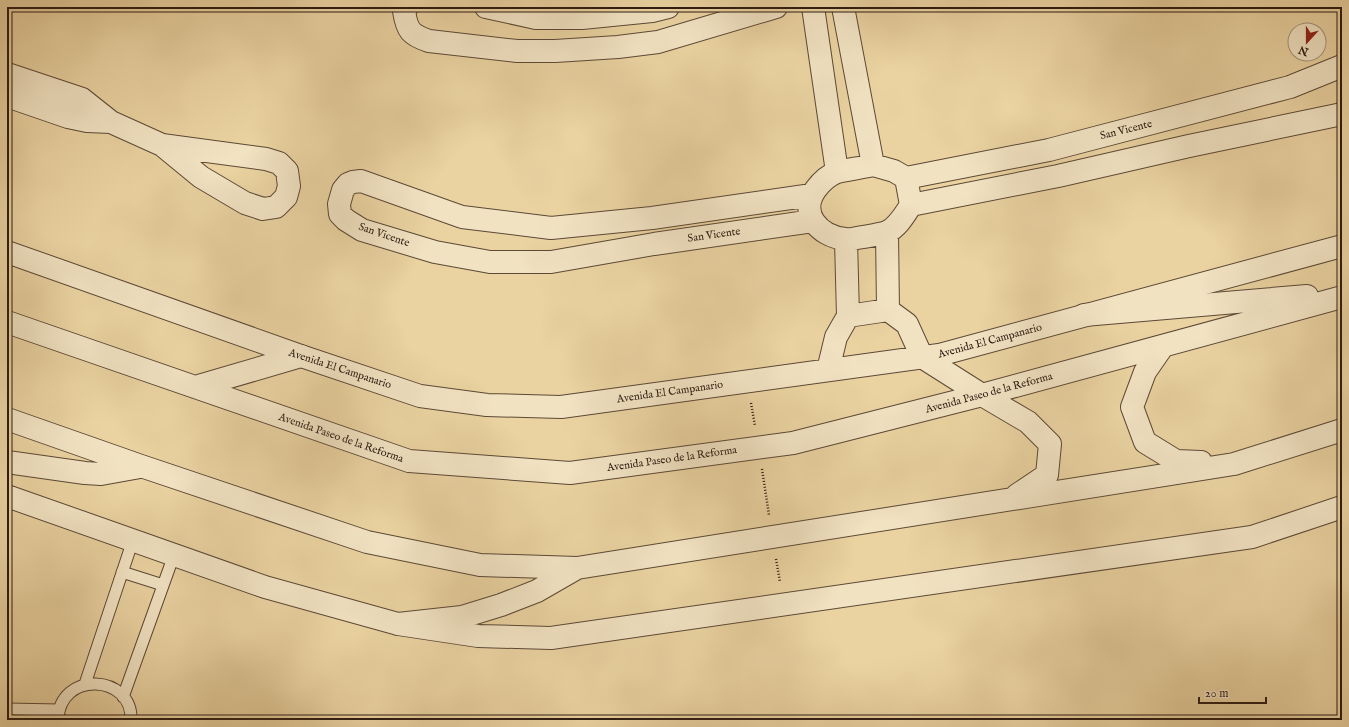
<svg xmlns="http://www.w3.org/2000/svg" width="1349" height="727" font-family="'IM FELL English',serif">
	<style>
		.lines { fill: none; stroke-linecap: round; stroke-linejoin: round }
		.service-casing { stroke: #5c4936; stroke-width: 13 }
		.minor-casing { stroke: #5c4936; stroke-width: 24 }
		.tertiary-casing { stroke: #5c4936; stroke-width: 24 }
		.path { stroke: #2d1b12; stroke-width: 2.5; stroke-dasharray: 1 2; stroke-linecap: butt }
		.service { stroke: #f1e2c2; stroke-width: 11 }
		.minor { stroke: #f1e2c2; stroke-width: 22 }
		.tertiary { stroke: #f1e2c2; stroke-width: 22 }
		.labels { text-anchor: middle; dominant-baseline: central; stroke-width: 4; stroke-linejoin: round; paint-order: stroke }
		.street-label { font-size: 11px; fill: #2d1b12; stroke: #f1e2c2 }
	</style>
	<rect width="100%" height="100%" fill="#ead2a1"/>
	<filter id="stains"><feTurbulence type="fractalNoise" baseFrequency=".005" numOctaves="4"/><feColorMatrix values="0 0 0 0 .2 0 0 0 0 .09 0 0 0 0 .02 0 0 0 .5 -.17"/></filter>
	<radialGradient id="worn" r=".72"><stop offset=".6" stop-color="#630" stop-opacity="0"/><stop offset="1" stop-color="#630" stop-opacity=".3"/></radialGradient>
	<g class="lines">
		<defs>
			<path id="service" d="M 122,572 L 163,585
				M 85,684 L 133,540
				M 123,697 L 174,555
				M 7,709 L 59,710
				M 58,720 C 59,670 133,674 131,720"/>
			<path id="minor" d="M 407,7 L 404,11 C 407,31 411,35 429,41 L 517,51 L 555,51 L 618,47 L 658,42 L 776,7
				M 486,7 L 536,18 L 582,18 L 652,11 L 668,7
				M 813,7 L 837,172
				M 843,7 L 873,165
				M 7,74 L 82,99 L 111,122 L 162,145 L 266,159 L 279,163 L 287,171 L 289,186 L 286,197 L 276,207 L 263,209 L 245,203 L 201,177 L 162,145
				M 7,96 L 68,117 L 87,121 L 111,122
				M 873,165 L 894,171 L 906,178 L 911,205 C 905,214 898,227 887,232 C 882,234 849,240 845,239 C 819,236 798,213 816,189 C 822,181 829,175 837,172 C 849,169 862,168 873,165 Z
				M 906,178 L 1049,150 L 1290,87 L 1342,66
				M 812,195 L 652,218 L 551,228 L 462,217 L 361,181 L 353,182 L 348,184 L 343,190 L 339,204 L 340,214 L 346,220 L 362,230 L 435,252 L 490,262 L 551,262 L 654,244 L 813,221
				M 911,205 L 1058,176 L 1189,146 L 1342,114
				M 887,232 L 888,310 L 907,324 L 922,357
				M 7,252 L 301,356 L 420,396 L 487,405 L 561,407 L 939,355 L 1342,246
				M 848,316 L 888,310
				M 828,370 L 836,337 L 848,316 L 846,240
				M 7,496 L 265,587 L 398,624 L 478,636 L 551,638 L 1252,537 L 1342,507"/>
			<path id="tertiary" d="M 1084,315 L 1307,296
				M 7,322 L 409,461 L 570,473 L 793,443 L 982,395 L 1342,297
				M 1163,346 L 1145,372 L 1132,407 L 1145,442 L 1176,461 L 1201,462
				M 922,357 L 982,395 L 1028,422 L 1050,444 L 1047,475 L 1017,495
				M 195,387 L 301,356
				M 7,419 L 141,466 L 367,542 L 480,565 L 577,568 L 1234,464 L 1342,430
				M 7,462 L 85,473 L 101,474 L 140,467
				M 398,624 L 462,617 L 501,605 L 537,591 L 577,568"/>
		</defs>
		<use href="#service" class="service-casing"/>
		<use href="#minor" class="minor-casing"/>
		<use href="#tertiary" class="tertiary-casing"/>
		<path class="path" d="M 751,403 L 755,426
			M 762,469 L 769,515
			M 776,559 L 780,582"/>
		<use href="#service" class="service"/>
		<use href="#minor" class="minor"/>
		<use href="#tertiary" class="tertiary"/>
	</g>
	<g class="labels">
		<g class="street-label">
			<text transform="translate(1126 130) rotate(-14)">San Vicente</text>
			<text transform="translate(384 235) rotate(19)">San Vicente</text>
			<text transform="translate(714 235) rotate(-8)">San Vicente</text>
			<text transform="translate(990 341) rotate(-15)">Avenida El Campanario</text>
			<text transform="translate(340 369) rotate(18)">Avenida El Campanario</text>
			<text transform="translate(670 392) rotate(-8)">Avenida El Campanario</text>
			<text transform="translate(989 393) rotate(-15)">Avenida Paseo de la Reforma</text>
			<text transform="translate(341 438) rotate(19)">Avenida Paseo de la Reforma</text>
			<text transform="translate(672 459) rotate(-8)">Avenida Paseo de la Reforma</text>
		</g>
	</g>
	<rect width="1349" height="727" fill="none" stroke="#ead2a1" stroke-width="24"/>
	<rect x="8" y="8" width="1333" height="711" fill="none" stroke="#2d1b12" stroke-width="2"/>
	<rect x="12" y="12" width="1325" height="703" fill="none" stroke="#2d1b12"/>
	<g transform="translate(1307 42) rotate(201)"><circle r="19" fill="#f1e2c2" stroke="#a3927c"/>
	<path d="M0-3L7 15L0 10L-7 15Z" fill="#8f2418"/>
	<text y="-6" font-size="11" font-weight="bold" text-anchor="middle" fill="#2d1b12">N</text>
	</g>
	<path d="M1199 697v6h67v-6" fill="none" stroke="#2d1b12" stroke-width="2"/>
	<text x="1205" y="697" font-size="12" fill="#2d1b12" stroke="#f1e2c2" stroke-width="3" paint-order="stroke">20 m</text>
	<rect width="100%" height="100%" filter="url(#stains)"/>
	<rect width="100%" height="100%" fill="url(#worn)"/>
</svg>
